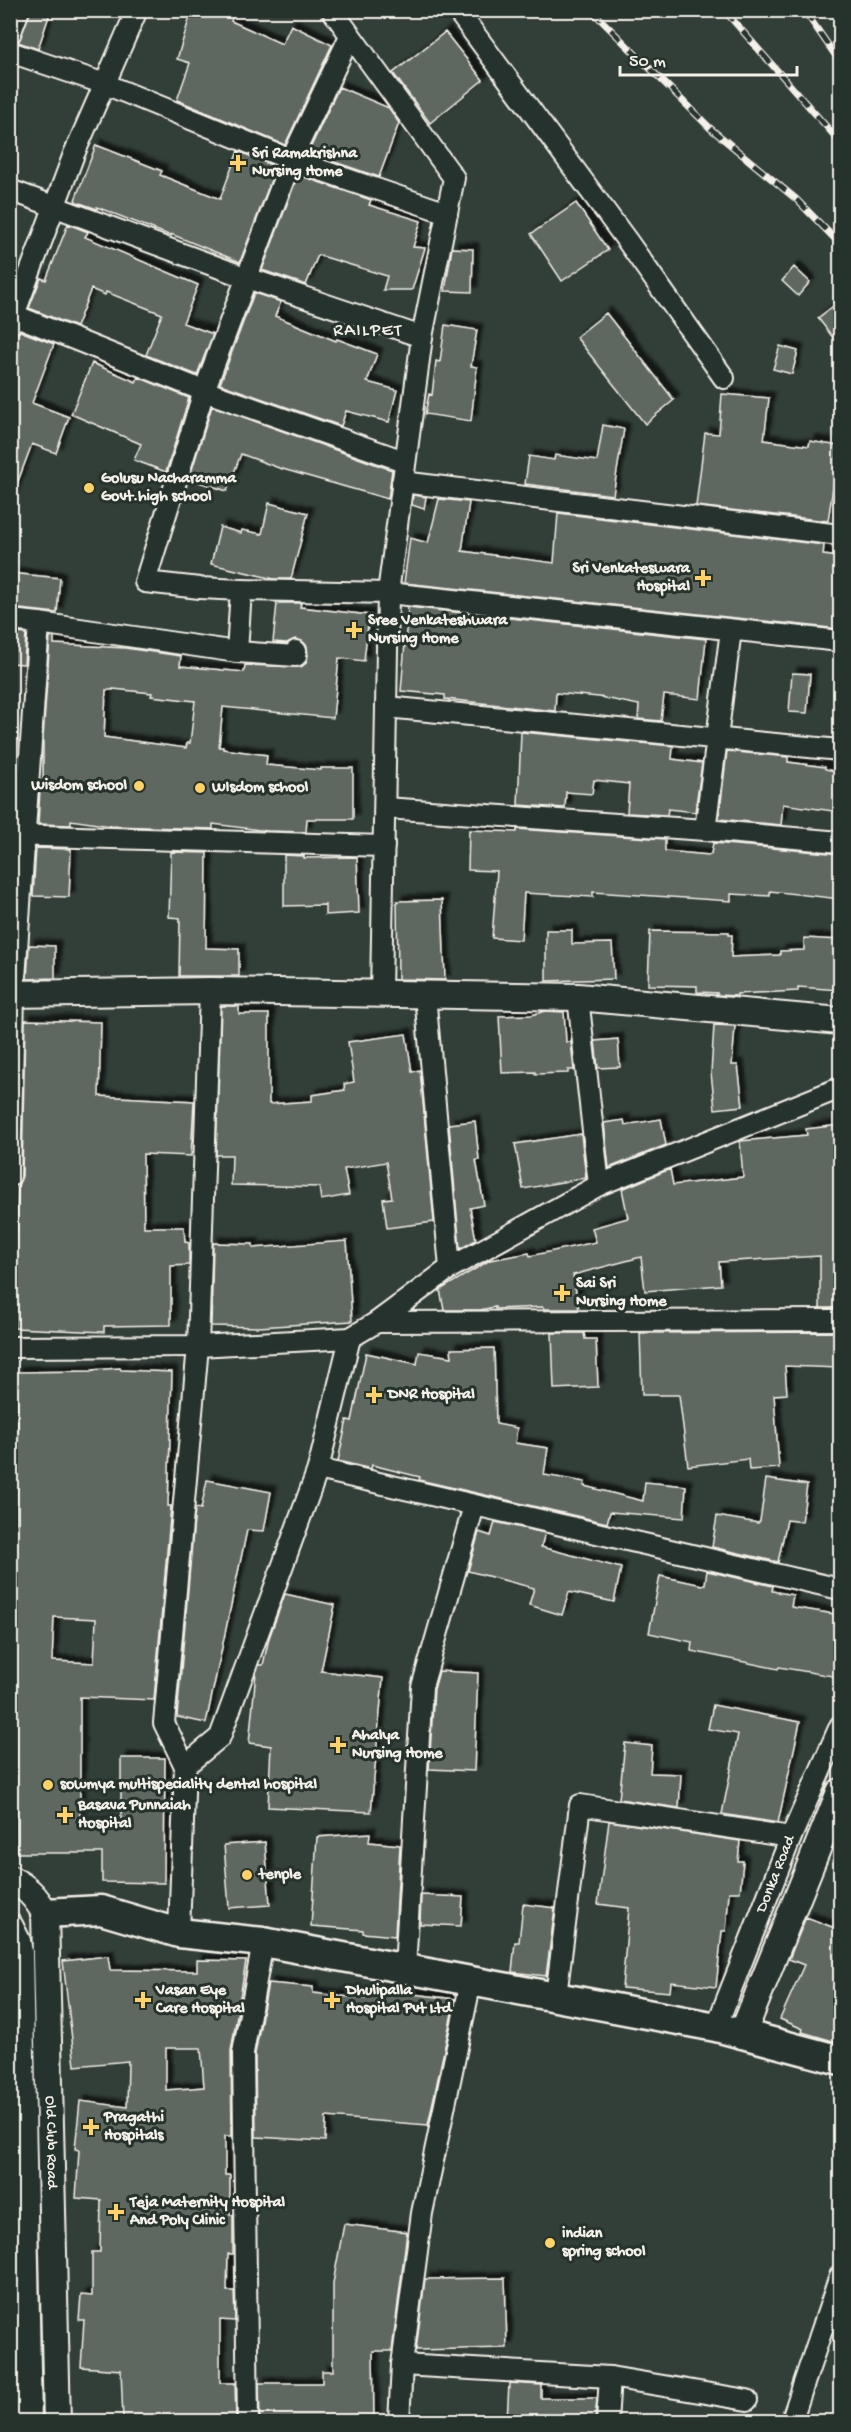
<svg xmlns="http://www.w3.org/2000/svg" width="851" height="2432" font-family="'Gochi Hand',sans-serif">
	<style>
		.building { fill: #5f6861; stroke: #f4f1e8; stroke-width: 1.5; fill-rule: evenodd; filter: url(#shadow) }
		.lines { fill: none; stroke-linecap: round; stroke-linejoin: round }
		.minor-casing { stroke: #f4f1e8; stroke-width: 24 }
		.tertiary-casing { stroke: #f4f1e8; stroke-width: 30 }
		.secondary-casing { stroke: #f4f1e8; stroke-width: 33 }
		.minor { stroke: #26332d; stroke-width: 20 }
		.tertiary { stroke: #26332d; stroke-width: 26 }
		.secondary { stroke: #26332d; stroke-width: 28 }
		.rail-casing { stroke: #f4f1e8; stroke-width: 7 }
		.rail { stroke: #26332d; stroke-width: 4.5; stroke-dasharray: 14; stroke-linecap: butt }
		.poi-dot { fill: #ffd166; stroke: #26332d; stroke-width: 2 }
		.labels { text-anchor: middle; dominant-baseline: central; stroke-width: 6; stroke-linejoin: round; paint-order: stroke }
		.poi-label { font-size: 16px; font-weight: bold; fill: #f4f1e8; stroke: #26332d; text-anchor: start }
		.street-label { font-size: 16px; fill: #f4f1e8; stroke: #26332d }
		.neighbourhood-label { font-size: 18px; letter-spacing: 1.5px; fill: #f4f1e8; stroke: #26332d }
	</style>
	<defs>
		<filter id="shadow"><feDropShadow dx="5.5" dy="-5.5" stdDeviation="1.5" flood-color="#0009"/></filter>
	</defs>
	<rect width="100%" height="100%" fill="#323e38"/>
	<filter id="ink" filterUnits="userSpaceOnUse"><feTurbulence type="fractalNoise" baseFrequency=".0167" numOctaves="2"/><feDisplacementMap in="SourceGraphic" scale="12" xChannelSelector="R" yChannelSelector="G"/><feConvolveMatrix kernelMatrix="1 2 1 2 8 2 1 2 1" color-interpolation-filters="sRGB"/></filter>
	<g filter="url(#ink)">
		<path class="building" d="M 31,10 L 51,10 L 38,49 L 18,42 Z
			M 192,10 L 235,10 L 231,21 L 282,44 L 291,25 L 332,45 L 285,145 L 177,100 L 190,63 L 177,59 Z
			M 445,32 L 483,80 L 430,123 L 393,73 Z
			M 339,87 L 389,108 L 399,123 L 379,177 L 308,153 Z
			M 96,145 L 162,171 L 160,175 L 220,199 L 238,151 L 276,167 L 240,262 L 171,234 L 171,236 L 97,207 L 97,209 L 77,202 L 75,200 Z
			M 298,175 L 371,200 L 369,205 L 421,221 L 413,247 L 425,248 L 412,290 L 383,290 L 387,276 L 318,255 L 306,285 L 262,270 Z
			M 576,203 L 608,250 L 562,281 L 531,234 Z
			M 68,224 L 88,232 L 85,237 L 198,285 L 183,323 L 213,334 L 197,375 L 146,355 L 162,314 L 106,292 L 105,295 L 91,289 L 76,327 L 29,308 L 41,278 L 46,280 Z
			M 452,248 L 473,249 L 472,292 L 445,291 Z
			M 794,267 L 810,282 L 798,296 L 782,281 Z
			M 254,293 L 281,302 L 275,316 L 336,341 L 337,339 L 377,354 L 367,382 L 397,390 L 389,422 L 346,411 L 341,426 L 220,384 Z
			M 840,301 L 840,347 L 818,318 Z
			M 606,313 L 674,400 L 645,424 L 576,337 Z
			M 445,325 L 477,330 L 471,366 L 477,367 L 471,421 L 425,414 L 429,394 L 432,395 L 436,361 L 440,362 Z
			M 20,331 L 54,344 L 32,403 L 69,417 L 56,453 L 32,444 L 12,497 L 10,350 L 16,335 Z
			M 780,346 L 798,351 L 792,374 L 773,369 Z
			M 92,363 L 136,382 L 138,377 L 189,398 L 166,472 L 134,460 L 141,444 L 71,414 Z
			M 722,394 L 769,398 L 764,440 L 809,446 L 810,441 L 839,446 L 828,521 L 696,506 L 705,433 L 719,434 Z
			M 212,406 L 392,470 L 388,499 L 279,468 L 241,454 L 227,491 L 189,479 Z
			M 603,425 L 624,429 L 613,495 L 525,484 L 529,456 L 554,460 L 555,455 L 597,461 Z
			M 413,495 L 426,497 L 424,509 L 412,505 Z
			M 439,499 L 469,502 L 462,551 L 554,563 L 558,513 L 824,545 L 823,555 L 840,557 L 840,629 L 404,583 L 410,538 L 428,543 Z
			M 269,503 L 308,513 L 291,579 L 274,579 L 211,564 L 220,527 L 241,533 L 242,530 L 262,534 Z
			M 10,573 L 60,578 L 57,613 L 10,608 Z
			M 277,603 L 301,603 L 300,607 L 369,615 L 364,661 L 339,658 L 333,718 L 223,707 L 219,747 L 223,747 L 223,749 L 267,755 L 266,765 L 321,770 L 321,768 L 353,768 L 353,819 L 307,819 L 306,832 L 267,831 L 213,824 L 213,829 L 111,826 L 71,820 L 71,825 L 38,824 L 40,789 L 43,789 L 43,738 L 50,637 L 54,637 L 54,644 L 125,648 L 181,656 L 180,666 L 244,672 L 245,665 L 301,667 L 306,663 L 308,656 L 307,646 L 302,641 L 295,639 L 287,643 L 273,642 ZM 113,689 L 152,693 L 151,696 L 195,701 L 190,743 L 187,743 L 186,748 L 104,737 L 106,690 L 113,690 Z
			M 408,607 L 706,639 L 700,699 L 664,695 L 661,721 L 638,719 L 639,705 L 599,697 L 556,693 L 555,711 L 445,699 L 445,695 L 401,691 Z
			M 10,632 L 26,634 L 24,664 L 10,663 Z
			M 792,673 L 810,674 L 807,713 L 789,712 Z
			M 521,732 L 673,746 L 672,759 L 702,763 L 695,812 L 668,809 L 667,815 L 627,813 L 629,784 L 594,780 L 592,794 L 566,792 L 565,808 L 518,805 Z
			M 727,751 L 788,757 L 788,762 L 825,767 L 825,769 L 840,772 L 840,812 L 783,804 L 781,825 L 719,819 Z
			M 517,829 L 665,839 L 665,851 L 709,855 L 711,854 L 713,843 L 840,854 L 840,899 L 770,891 L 770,896 L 731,894 L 731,901 L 593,892 L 593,897 L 524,893 L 521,940 L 492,938 L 497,871 L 468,870 L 469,830 L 517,832 Z
			M 36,848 L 71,849 L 69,897 L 33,896 Z
			M 171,852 L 207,853 L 206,948 L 239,949 L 239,976 L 179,976 L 180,918 L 169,917 Z
			M 284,855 L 304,856 L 304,858 L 357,857 L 359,913 L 325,915 L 325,905 L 284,906 Z
			M 442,900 L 445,980 L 398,979 L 397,901 Z
			M 546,930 L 572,930 L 572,944 L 612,943 L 614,979 L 546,981 Z
			M 650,931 L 729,932 L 729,935 L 732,935 L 731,957 L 780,955 L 780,951 L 804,950 L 804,938 L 840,940 L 840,990 L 798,987 L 798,991 L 737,994 L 737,996 L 716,995 L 717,993 L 697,992 L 697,986 L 648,985 Z
			M 29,945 L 55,946 L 55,978 L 27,979 Z
			M 221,1006 L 239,1006 L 239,1014 L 269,1014 L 269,1104 L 312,1101 L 312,1095 L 345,1090 L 344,1084 L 354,1082 L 348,1042 L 406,1034 L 412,1072 L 420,1070 L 434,1222 L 387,1228 L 383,1199 L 392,1198 L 386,1162 L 344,1169 L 349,1195 L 321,1200 L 319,1187 L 231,1185 L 232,1155 L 216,1155 Z
			M 545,1011 L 564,1012 L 566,1042 L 571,1042 L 574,1070 L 568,1070 L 568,1073 L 535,1074 L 535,1072 L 502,1073 L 499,1016 L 532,1015 Z
			M 25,1020 L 101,1022 L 99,1096 L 194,1101 L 191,1156 L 143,1154 L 144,1227 L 184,1227 L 185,1242 L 189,1243 L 189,1265 L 171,1266 L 171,1325 L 104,1326 L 104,1332 L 14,1328 L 18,1185 L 22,1176 Z
			M 714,1025 L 735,1026 L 732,1065 L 738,1065 L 743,1106 L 715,1109 L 711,1073 Z
			M 618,1039 L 620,1067 L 598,1068 L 595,1041 Z
			M 661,1119 L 666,1145 L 609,1168 L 604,1123 L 624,1120 L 625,1125 Z
			M 475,1121 L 479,1160 L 476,1160 L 484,1205 L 470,1208 L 476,1240 L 460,1249 L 449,1124 Z
			M 840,1125 L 840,1182 L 835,1182 L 840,1245 L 840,1308 L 820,1308 L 820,1256 L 719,1262 L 721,1285 L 645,1291 L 641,1257 L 573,1275 L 579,1309 L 544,1309 L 543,1307 L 495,1309 L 495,1307 L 480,1310 L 444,1310 L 440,1290 L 490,1260 L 529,1253 L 530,1256 L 596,1242 L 592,1228 L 628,1218 L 622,1189 L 670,1169 L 673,1185 L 743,1177 L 740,1141 L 807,1135 L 806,1129 Z
			M 581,1134 L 586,1178 L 523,1189 L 515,1144 Z
			M 347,1241 L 352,1321 L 259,1327 L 211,1326 L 213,1243 L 253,1244 L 253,1248 Z
			M 840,1332 L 840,1368 L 785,1366 L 787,1394 L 774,1395 L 779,1468 L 749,1470 L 748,1459 L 688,1466 L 679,1395 L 642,1395 L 640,1333 Z
			M 552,1333 L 584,1333 L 585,1339 L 596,1339 L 598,1387 L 554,1389 Z
			M 494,1348 L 496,1424 L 517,1428 L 515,1443 L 548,1448 L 544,1475 L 585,1482 L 584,1486 L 643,1501 L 645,1482 L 686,1486 L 684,1518 L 610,1512 L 607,1523 L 419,1480 L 420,1477 L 372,1465 L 371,1469 L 338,1461 L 347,1420 L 352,1421 L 366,1353 L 417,1364 L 419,1352 L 452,1357 L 451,1349 Z
			M 120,1368 L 121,1370 L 172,1372 L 168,1506 L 171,1506 L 154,1700 L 80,1697 L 80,1823 L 121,1823 L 121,1758 L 165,1758 L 164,1883 L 102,1882 L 102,1853 L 17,1853 L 16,1692 L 12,1692 L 16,1616 L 11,1616 L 13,1563 L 11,1562 L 12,1523 L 16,1523 L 18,1429 L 16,1372 L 94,1371 L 93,1370 ZM 54,1617 L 96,1619 L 94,1663 L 52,1661 Z
			M 766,1479 L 807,1485 L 802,1522 L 787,1520 L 778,1562 L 712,1547 L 717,1516 L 758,1523 L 760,1521 Z
			M 207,1480 L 271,1492 L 264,1531 L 247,1530 L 206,1723 L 177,1717 L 195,1508 L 201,1509 Z
			M 495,1522 L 545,1533 L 541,1547 L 621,1568 L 614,1602 L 569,1592 L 562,1615 L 529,1605 L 534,1588 L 468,1571 L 479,1532 L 491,1536 Z
			M 707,1571 L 773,1586 L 772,1591 L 793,1595 L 791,1607 L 840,1615 L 840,1661 L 838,1677 L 779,1667 L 778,1669 L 691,1651 L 692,1642 L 649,1633 L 660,1576 L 702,1585 L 705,1584 Z
			M 285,1594 L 335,1605 L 321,1671 L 383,1678 L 371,1812 L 268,1807 L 271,1746 L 249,1743 L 256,1673 L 259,1665 L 263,1665 L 269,1638 Z
			M 439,1671 L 478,1673 L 474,1771 L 429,1769 L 434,1689 Z
			M 713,1705 L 800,1722 L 778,1823 L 722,1814 L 738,1734 L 708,1729 Z
			M 625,1743 L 652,1746 L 650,1773 L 681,1774 L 679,1808 L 619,1799 Z
			M 609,1821 L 740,1841 L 738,1861 L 743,1861 L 740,1892 L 729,1892 L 726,1931 L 722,1931 L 716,1987 L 671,1982 L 670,1992 L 622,1988 L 629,1908 L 598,1904 Z
			M 370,1833 L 369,1842 L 400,1845 L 395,1936 L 363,1933 L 363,1930 L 311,1926 L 317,1837 Z
			M 265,1842 L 270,1905 L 229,1908 L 224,1845 Z
			M 421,1895 L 463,1897 L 461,1926 L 420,1924 Z
			M 523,1904 L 555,1908 L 546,1976 L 512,1972 L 515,1942 L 519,1942 Z
			M 806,1917 L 840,1930 L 840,2043 L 802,2032 L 803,2029 L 780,2019 L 804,1965 L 789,1959 Z
			M 108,1956 L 110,1970 L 197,1971 L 197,1960 L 246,1961 L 231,2051 L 232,2136 L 225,2136 L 225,2175 L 230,2175 L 230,2215 L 233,2215 L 233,2254 L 228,2254 L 227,2291 L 234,2291 L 235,2321 L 220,2320 L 220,2383 L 235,2383 L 236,2421 L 181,2421 L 181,2420 L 123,2421 L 121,2370 L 81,2367 L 84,2320 L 79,2320 L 81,2295 L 92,2296 L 92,2252 L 100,2252 L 101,2200 L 76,2198 L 79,2150 L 75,2149 L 80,2101 L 127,2107 L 128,2061 L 75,2066 L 63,1961 ZM 166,2048 L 201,2048 L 204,2087 L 166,2090 Z
			M 268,1983 L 313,1987 L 313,1993 L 369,1999 L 370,1989 L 455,1999 L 428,2125 L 326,2117 L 325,2141 L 256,2137 L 255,2054 Z
			M 344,2224 L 407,2232 L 392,2351 L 373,2351 L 374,2421 L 260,2421 L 259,2383 L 322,2383 L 322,2371 L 333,2371 L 333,2283 Z
			M 505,2278 L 507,2348 L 416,2350 L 425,2279 Z
			M 509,2383 L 541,2385 L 541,2398 L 597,2398 L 595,2421 L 507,2421 Z"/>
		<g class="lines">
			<defs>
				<g id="minor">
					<path d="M 457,10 L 628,242 L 724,378"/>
					<path d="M 10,34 L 19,10"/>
					<path d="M 10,52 L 105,84 L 291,160 L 447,213"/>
					<path d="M 10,190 L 247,278 L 422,337"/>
					<path d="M 10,314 L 14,315 L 74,154 L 137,10"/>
					<path d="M 10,325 L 14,315 L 204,391 L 404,461"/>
					<path d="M 402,482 L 840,535"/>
					<path d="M 241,590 L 200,588 L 145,582 L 204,391 L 291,160 L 350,36"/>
					<path d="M 10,620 L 39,623 L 14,994 L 10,1176"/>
					<path d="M 39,623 L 237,652 L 241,590 L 388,593 L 422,337 L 454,178 L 332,10"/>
					<path d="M 237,652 L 296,656 L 296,651"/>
					<path d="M 386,707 L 840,750"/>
					<path d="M 385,808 L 705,830 L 731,630"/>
					<path d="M 705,830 L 840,842"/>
					<path d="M 10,835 L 384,846"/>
					<path d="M 381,994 L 388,593 L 840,641"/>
					<path d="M 425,995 L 450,1268"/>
					<path d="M 578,997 L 599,1185"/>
					<path d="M 377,1322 L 840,1320"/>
					<path d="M 350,1338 L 318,1469 L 840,1589"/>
					<path d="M 10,1347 L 198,1346 L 350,1338 L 377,1322 L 450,1268 L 599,1185 L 840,1088"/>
					<path d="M 185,1766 L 220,1737 L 318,1469"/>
					<path d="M 179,1933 L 185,1766 L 164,1723 L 198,1346 L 210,991"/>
					<path d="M 405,1968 L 422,1687 L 474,1506"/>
					<path d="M 556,1996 L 580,1805 L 791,1837"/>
					<path id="s1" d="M 716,2027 L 791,1837 L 840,1726"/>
					<path d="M 402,2365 L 610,2377 L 747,2400"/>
					<path d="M 248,2422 L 243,2053 L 263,1942"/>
					<path d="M 399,2422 L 402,2365 L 422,2213 L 471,1981"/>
					<path d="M 607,2422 L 610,2377"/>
					<path d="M 791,2422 L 840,2276"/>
				</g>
				<g id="tertiary">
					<path d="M 10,994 L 210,991 L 578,997 L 840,1021"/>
					<path id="s2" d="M 10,1879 C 27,1887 36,1897 45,1913 L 57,2422"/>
					<path d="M 10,1927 L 17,1941 L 19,1953 L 28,2422"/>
					<path d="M 742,2035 L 840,1792"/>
				</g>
				<path id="secondary" d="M 45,1913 L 101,1910 L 179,1933 L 263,1942 L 716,2027 L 840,2060"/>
			</defs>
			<use href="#minor" class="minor-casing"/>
			<use href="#tertiary" class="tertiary-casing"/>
			<use href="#secondary" class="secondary-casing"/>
			<use href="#minor" class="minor"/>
			<use href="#tertiary" class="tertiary"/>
			<use href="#secondary" class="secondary"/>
			<defs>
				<path id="rail" d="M 591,10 L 710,128 L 796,199 L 840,244
					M 724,10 L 840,142
					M 804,10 L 840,62"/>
			</defs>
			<use href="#rail" class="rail-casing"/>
			<use href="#rail" class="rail"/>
		</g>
	</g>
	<g class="poi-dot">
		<path d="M235 154h6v6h6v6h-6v6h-6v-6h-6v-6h6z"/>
		<circle cx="89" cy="488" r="6"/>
		<path d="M700 569h6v6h6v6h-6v6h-6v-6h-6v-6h6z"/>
		<path d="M351 621h6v6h6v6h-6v6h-6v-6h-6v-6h6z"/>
		<circle cx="139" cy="786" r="6"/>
		<circle cx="200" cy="788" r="6"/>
		<path d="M559 1284h6v6h6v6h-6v6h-6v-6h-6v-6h6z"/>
		<path d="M371 1386h6v6h6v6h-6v6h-6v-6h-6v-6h6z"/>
		<path d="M335 1736h6v6h6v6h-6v6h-6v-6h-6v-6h6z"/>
		<circle cx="48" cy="1785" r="6"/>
		<path d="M62 1806h6v6h6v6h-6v6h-6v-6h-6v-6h6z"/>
		<circle cx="247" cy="1875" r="6"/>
		<path d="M140 1991h6v6h6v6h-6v6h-6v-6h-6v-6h6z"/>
		<path d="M329 1991h6v6h6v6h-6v6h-6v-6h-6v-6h6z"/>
		<path d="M88 2118h6v6h6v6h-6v6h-6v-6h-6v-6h6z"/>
		<path d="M113 2203h6v6h6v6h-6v6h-6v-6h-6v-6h6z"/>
		<circle cx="550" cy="2243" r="6"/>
	</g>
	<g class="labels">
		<g class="poi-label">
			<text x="252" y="154">Sri Ramakrishna<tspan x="252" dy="18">Nursing Home</tspan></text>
			<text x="101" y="479">Golusu Nacharamma<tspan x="101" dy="18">Govt.high school</tspan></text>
			<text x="690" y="569" text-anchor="end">Sri Venkateswara<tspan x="690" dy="18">Hospital</tspan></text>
			<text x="368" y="621">Sree Venkateshwara<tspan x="368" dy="18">Nursing Home</tspan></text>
			<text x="127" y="786" text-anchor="end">Wisdom school</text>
			<text x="212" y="788">WIsdom school</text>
			<text x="576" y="1284">Sai Sri<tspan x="576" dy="18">Nursing Home</tspan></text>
			<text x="388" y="1395">DNR Hospital</text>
			<text x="352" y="1736">Ahalya<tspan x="352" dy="18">Nursing Home</tspan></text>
			<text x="60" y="1785">sowmya multispeciality dental hospital</text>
			<text x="78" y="1806">Basava Punnaiah<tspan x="78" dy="18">Hospital</tspan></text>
			<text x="259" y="1875">tenple</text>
			<text x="156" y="1991">Vasan Eye<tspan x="156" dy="18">Care Hospital</tspan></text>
			<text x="346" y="1991">Dhulipalla<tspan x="346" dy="18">Hospital Pvt Ltd</tspan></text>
			<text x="104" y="2118">Pragathi<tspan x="104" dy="18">Hospitals</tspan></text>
			<text x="130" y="2203">Teja Maternity Hospital<tspan x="130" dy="18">And Poly Clinic</tspan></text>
			<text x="562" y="2234">indian<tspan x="562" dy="18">spring school</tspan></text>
		</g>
		<g class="street-label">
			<text stroke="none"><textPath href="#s1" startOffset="164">Donka Road</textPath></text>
			<text stroke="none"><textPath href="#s2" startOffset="279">Old Club Road</textPath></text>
		</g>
		<g class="neighbourhood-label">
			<text x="368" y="331">RAILPET</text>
		</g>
	</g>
	<rect width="851" height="2432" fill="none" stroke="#26332d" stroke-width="36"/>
	<rect x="18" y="18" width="815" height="2396" fill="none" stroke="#f4f1e8" stroke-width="2" filter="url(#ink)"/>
	<path d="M620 66v9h177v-9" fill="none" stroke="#f4f1e8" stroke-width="3"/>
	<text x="629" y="66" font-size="18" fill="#f4f1e8" stroke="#26332d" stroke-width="4.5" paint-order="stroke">50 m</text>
</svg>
